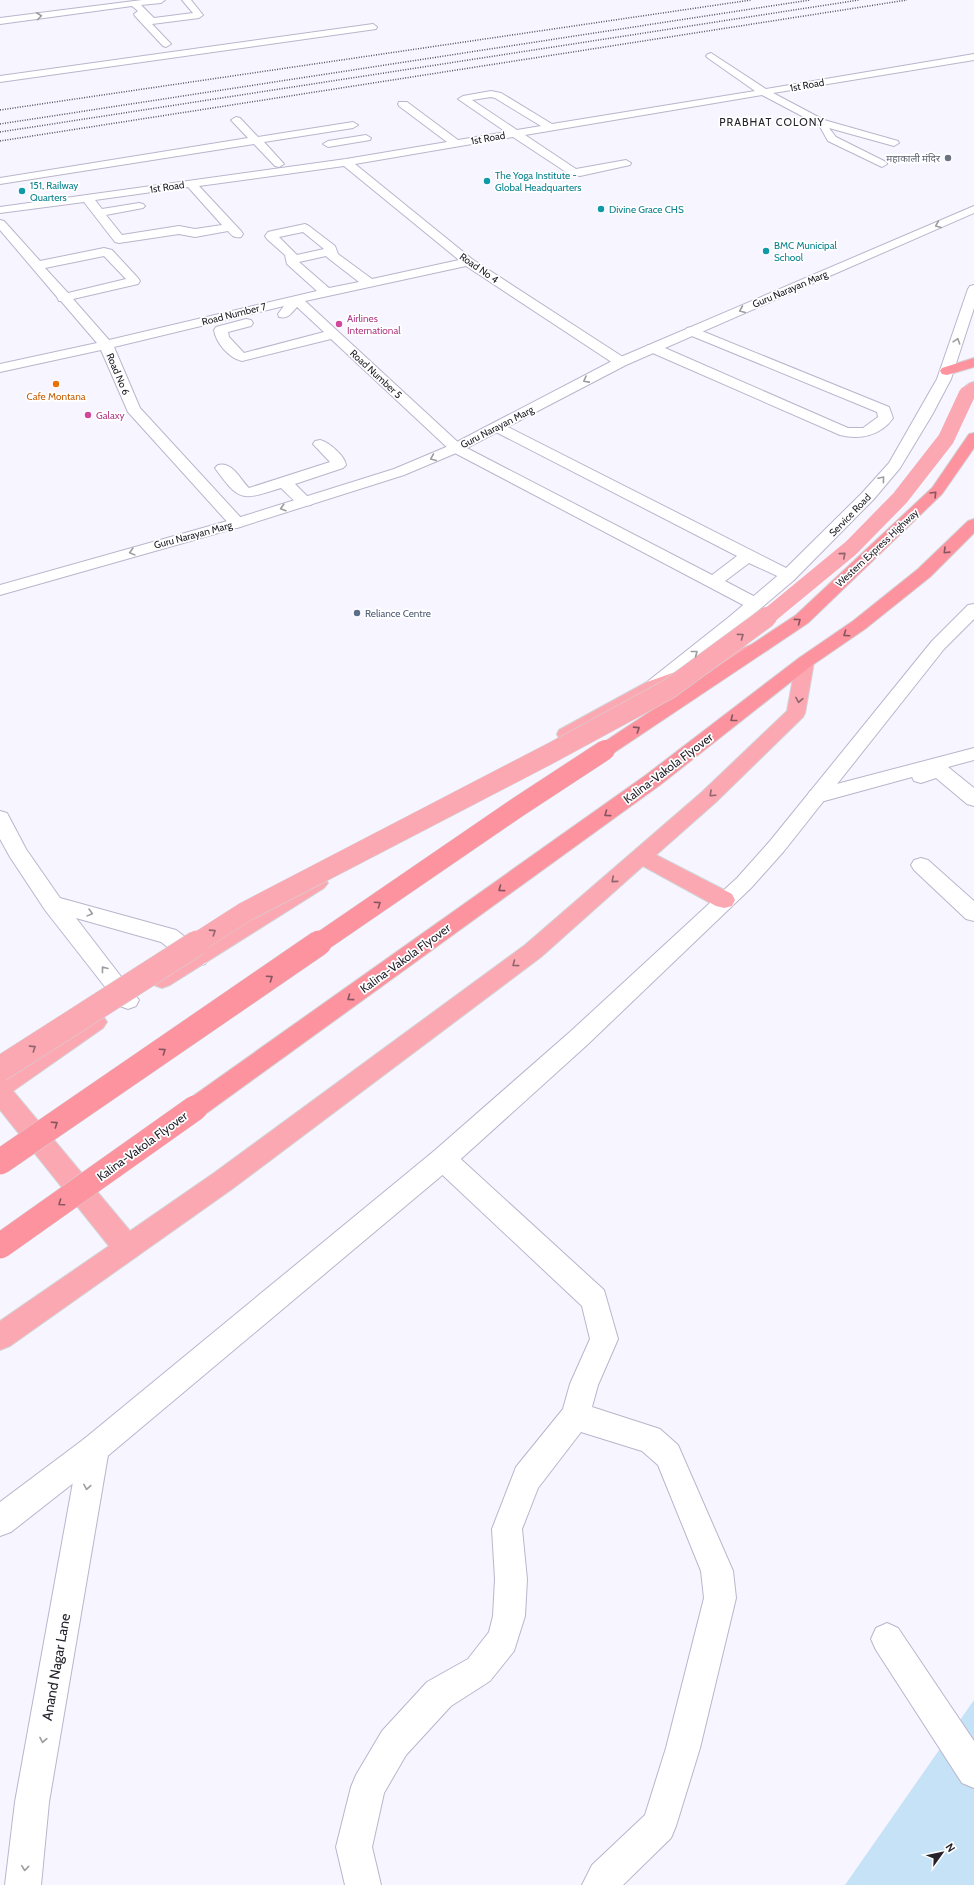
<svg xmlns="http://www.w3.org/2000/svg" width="974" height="1885" font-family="Cabin,'Noto Sans Devanagari',sans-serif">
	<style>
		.water { fill: #c5e2f7 }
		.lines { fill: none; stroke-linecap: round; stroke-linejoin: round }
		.minor-casing { stroke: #bab5cc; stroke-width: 2 }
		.tertiary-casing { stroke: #bab5cc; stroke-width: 2 }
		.trunk-casing { stroke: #d3d3d5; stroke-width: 2 }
		.motorway-casing { stroke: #d3d3d5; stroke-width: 2 }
		.minor { fill: #fff; fill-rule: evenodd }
		.tertiary { fill: #fff; fill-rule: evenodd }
		.trunk { fill: #fca8b2; fill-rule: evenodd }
		.motorway { fill: #fc939f; fill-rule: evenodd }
		.rail { stroke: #55535c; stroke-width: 1.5; stroke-dasharray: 1 1.5; stroke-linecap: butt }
		.trunk-bridge-far2-casing { stroke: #d3d3d5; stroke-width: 16; stroke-linecap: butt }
		.trunk-bridge-far1-casing { stroke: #d3d3d5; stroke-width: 21; stroke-linecap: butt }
		.trunk-bridge-casing { stroke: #d3d3d5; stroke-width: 26; stroke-linecap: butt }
		.motorway-bridge-far1-casing { stroke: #d3d3d5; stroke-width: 21; stroke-linecap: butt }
		.motorway-bridge-casing { stroke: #d3d3d5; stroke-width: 26; stroke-linecap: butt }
		.trunk-bridge-far2 { stroke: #fca8b2; stroke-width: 16 }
		.trunk-bridge-far1 { stroke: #fca8b2; stroke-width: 20 }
		.trunk-bridge { stroke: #fca8b2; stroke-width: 25 }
		.motorway-bridge-far1 { stroke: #fc939f; stroke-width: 20 }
		.motorway-bridge { stroke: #fc939f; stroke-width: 25 }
		.oneway { stroke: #9d9ca0 }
		.oneway2 { stroke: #86555f }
		.oneway3 { stroke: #90656e }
		.worship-dot { fill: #6b7280; stroke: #fff; stroke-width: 1.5 }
		.culture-dot { fill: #0f9aa8; stroke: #fff; stroke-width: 1.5 }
		.hotel-dot { fill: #d1479c; stroke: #fff; stroke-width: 1.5 }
		.food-dot { fill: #e8710a; stroke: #fff; stroke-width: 1.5 }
		.service-dot { fill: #5c6f8a; stroke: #fff; stroke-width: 1.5 }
		.labels { text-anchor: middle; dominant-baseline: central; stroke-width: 3.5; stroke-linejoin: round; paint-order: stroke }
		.far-street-label { font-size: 10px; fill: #25222b; stroke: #fff }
		.far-worship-label { font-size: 10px; fill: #5b616d; stroke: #fff; text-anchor: end }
		.far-culture-label { font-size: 10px; fill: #0d838f; stroke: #fff; text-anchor: start }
		.far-hotel-label { font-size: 10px; fill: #b23c85; stroke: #fff; text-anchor: start }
		.far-food-label { font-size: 10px; fill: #c56008; stroke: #fff }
		.far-service-label { font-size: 10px; fill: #4e5e75; stroke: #fff; text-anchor: start }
		.far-neighbourhood-label { font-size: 11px; letter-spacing: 1px; fill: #25222b; stroke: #fff }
		.street-label { font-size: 12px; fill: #25222b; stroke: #fff }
		.near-street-label { font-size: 14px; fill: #25222b; stroke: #fff }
	</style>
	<rect width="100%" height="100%" fill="#f7f5ff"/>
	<path class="water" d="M 974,1700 L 974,1885 L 845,1885 Z"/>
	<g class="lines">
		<defs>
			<path id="minor" d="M 142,0 L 165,0 L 161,3 L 141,5 L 154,18 L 193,13 L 182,0 L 191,0 L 203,15 L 199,18 L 152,24 L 171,44 L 166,47 L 163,46 L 135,16 L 134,14 L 138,11 L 132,6 L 0,24 L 0,18 Z
				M 373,24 L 377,27 L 376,29 L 0,82 L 0,76 Z
				M 711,53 L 766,89 L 974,54 L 974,60 L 773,93 L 824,120 L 898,141 L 899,143 L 894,146 L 829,128 L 836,137 L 886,162 L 887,164 L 882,167 L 828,141 L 819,125 L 762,95 L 525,135 L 576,169 L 626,160 L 631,163 L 630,165 L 580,176 L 569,174 L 513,137 L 355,164 L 472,259 L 626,359 L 628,362 L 626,365 L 616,365 L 466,266 L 305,301 L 461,445 L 712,575 L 737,556 L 492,430 L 490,427 L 492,424 L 502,424 L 794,572 L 796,576 L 794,580 L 788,581 L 749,563 L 725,581 L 761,600 L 764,604 L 761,608 L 755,609 L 749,608 L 451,451 L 331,339 L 242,361 C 229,358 216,343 214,330 L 216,327 L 246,319 L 251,320 L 253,323 L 251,326 L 228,332 L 229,337 L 244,353 L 324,332 L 297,307 C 291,313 289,319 279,317 L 278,314 L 284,306 L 114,347 L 140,408 L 243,520 L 245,523 L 243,526 L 237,528 L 231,526 L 128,412 L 101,350 L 0,372 L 0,364 L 97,343 L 61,301 L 59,301 L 57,297 L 0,230 L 0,220 L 4,221 L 40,261 L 104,248 L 112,250 L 138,278 L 140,281 L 138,284 L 73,299 L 109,340 L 317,291 L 287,264 L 285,255 L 267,239 L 265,236 L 268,232 L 272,231 L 305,224 L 309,226 L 335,246 L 338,254 L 372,279 L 459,260 L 344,166 L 199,186 L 241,231 L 243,234 L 241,237 C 234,238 232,236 228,231 L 195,237 L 179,234 L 119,243 L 115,242 L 84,202 L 0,213 L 0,207 L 346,159 L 447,142 L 399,106 L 398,104 L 399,102 L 407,102 L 458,140 L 506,132 L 458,99 L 463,96 L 491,91 L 501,93 L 552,124 L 755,91 L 708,58 L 706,56 L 708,54 ZM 491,97 L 495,98 L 541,126 L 517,130 L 472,100 ZM 188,187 L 222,225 L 195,229 L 179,226 L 122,235 L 106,215 L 143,208 L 145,206 L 143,204 L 139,203 L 102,209 L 95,200 ZM 303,232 L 324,249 L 297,255 L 279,237 ZM 104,256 L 126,279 L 68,293 L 45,268 ZM 326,256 L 328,258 L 359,282 L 329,288 L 299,262 Z
				M 236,117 L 240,118 L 258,137 L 353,122 L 358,125 L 353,128 L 264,142 L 284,164 L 279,167 L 275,166 L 254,144 L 0,184 L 0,178 L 248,138 L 231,120 Z
				M 366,135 L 371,138 L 370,140 L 328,147 L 323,144 L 328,141 Z
				M 692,327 L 889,407 L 893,418 C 881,436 859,440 840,435 L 648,351 L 646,348 L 648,345 L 658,345 L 848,428 L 863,428 L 878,417 L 877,412 L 687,334 L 685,331 L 687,328 Z
				M 320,440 C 329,442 345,456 346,465 L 343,468 L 295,484 L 313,502 L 311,505 C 298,508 290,496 281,488 C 243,500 240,503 215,468 L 218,465 C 232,461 240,479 249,488 L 330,462 L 313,444 L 315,441 Z
				M 974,748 L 974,760 L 948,767 L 974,788 L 974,806 L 967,804 L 936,778 L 921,783 L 914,781 L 912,777 L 817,803 L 810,801 L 807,796 L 810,791 Z
				M 921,858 L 928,860 L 974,901 L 974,921 L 966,919 L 914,870 L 911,865 L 914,860 Z
				M 443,1148 L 452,1151 L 604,1290 L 618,1339 L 598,1385 L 592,1407 L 660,1429 L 678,1445 L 733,1571 L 736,1598 L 700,1748 L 676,1826 L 671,1838 L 623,1885 L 582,1885 L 592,1865 L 645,1815 L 666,1748 L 704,1598 L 701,1571 L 658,1465 L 642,1451 L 581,1432 L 538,1488 L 522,1529 L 527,1579 L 525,1616 L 514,1651 L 490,1681 L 451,1706 L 406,1755 L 384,1793 L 372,1847 L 381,1885 L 345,1885 L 336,1847 L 351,1787 L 356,1775 L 382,1731 L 427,1682 L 468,1659 L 489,1632 L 493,1616 L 495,1579 L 492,1529 L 516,1467 L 563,1409 L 570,1384 L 590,1339 L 582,1306 L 434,1167 L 430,1159 L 434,1151 Z
				M 94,1434 L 104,1439 L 109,1449 L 49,1802 L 41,1885 L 5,1885 L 15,1802 L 79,1449 L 84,1439 Z
				M 887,1623 L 898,1628 L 974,1741 L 974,1788 L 962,1783 L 876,1650 L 871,1639 L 876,1628 Z"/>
			<path id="tertiary" d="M 974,206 L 974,213 L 626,365 L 461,451 L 404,475 L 243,526 L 0,595 L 0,585 L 231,520 L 394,469 L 451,445 L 616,359 Z
				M 974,285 L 974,308 L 951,379 L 932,415 L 900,468 L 874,499 L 794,580 L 741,625 L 659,690 L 653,692 L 647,690 L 644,686 L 647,682 L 729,617 L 782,572 L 862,493 L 889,463 L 937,379 L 968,289 L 970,286 Z
				M 974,604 L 974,619 L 944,649 L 784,851 L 751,888 L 587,1045 L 452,1167 L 104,1459 L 11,1532 L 0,1536 L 0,1502 L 84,1439 L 434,1151 L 571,1031 L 737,878 L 770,841 L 932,641 L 968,605 Z
				M 0,811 L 7,813 L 26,849 L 60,898 L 176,930 L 205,952 L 208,958 L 205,964 L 197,966 L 189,964 L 161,942 L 76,918 L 139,1000 L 136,1006 L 128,1009 L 120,1006 L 45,910 L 10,857 L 0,839 Z"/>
			<path id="trunk" d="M 974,382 L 974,395 L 967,398 L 962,397 L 960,394 C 964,388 967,383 974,382 Z
				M 762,641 L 768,642 L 771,646 L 768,650 L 659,690 L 573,738 L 566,740 L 559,738 L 557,734 L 559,730 L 647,682 Z
				M 805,656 L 811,658 L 814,662 L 805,713 L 803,717 L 716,802 L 656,855 L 732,894 L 735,900 L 732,906 L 724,908 L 716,906 L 643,866 L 541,957 L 232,1189 L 10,1346 L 0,1350 L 0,1321 L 109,1246 L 0,1110 L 0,1074 L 87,1016 L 95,1013 L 103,1016 L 107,1022 L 103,1028 L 13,1091 L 130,1231 L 214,1173 L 525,945 L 702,792 L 787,711 L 796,662 L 799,658 Z
				M 317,875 L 324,878 L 328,883 L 324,888 L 170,985 L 162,988 L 154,985 L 151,979 L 154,973 L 310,878 Z"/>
			<path id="motorway" d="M 974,358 L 974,367 L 947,375 L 942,374 L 940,371 L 942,368 Z
				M 974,433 L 974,448 L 942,494 L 808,623 L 612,754 L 605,756 L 598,754 L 595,750 L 598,746 L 796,615 L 932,488 L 969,434 Z
				M 974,519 L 974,533 L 930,577 L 865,629 L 811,666 L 660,785 L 204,1115 L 195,1118 L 186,1115 L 183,1108 L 186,1101 L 646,775 L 799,658 L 853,621 L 918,569 L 968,521 Z"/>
		</defs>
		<use href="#minor" class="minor-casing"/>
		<use href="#tertiary" class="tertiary-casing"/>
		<use href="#trunk" class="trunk-casing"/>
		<use href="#motorway" class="motorway-casing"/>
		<use href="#minor" class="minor"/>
		<use href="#tertiary" class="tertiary"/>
		<use href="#trunk" class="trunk"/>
		<use href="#motorway" class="motorway"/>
		<path class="rail" d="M 0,110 L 751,0
			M 0,124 L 810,0
			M 0,132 L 859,0
			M 0,141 L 907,0"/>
		<defs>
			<path id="trunk-bridge-far2" d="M 766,618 L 851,548 L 900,498 L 946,439 L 967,394"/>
			<path id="trunk-bridge-far1" d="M 195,944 L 245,912 L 553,752 L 669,689 L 767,617"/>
			<path id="trunk-bridge" d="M 0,1069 L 197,943"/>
			<path id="motorway-bridge-far1" d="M 318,944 L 518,807 L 605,750"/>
			<path id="motorway-bridge" d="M 0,1162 L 319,943
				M 0,1246 L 195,1108"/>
		</defs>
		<use href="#trunk-bridge-far2" class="trunk-bridge-far2-casing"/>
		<use href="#trunk-bridge-far1" class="trunk-bridge-far1-casing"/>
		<use href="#trunk-bridge" class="trunk-bridge-casing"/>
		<use href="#motorway-bridge-far1" class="motorway-bridge-far1-casing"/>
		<use href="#motorway-bridge" class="motorway-bridge-casing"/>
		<use href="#trunk-bridge-far2" class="trunk-bridge-far2"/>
		<use href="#trunk-bridge-far1" class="trunk-bridge-far1"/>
		<use href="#trunk-bridge" class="trunk-bridge"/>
		<use href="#motorway-bridge-far1" class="motorway-bridge-far1"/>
		<use href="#motorway-bridge" class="motorway-bridge"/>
	</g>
	<defs><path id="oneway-chevron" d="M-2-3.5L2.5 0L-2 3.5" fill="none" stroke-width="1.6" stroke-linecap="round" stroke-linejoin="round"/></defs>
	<g class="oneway">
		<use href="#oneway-chevron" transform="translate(39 16) rotate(-7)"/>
		<use href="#oneway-chevron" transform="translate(938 225) rotate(157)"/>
		<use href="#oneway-chevron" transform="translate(742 310) rotate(157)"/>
		<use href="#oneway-chevron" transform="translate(957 341) rotate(-72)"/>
		<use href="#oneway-chevron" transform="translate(586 380) rotate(152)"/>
		<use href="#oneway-chevron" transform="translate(433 458) rotate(157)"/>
		<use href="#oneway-chevron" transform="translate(882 479) rotate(-50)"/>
		<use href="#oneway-chevron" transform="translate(283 508) rotate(163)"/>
		<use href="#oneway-chevron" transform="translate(132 552) rotate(165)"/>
		<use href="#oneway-chevron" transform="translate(695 653) rotate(-38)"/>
		<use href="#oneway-chevron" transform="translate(90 913) rotate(15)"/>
		<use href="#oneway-chevron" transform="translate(104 969) rotate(-128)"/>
		<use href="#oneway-chevron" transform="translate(87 1487) rotate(100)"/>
		<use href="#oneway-chevron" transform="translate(43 1740) rotate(100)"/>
		<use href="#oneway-chevron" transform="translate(25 1868) rotate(96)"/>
	</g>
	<g class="oneway2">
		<use href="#oneway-chevron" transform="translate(934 494) rotate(-45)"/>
		<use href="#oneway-chevron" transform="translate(946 551) rotate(136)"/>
		<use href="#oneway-chevron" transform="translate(798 621) rotate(-37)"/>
		<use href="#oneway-chevron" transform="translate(846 634) rotate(146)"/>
		<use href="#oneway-chevron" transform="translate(733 719) rotate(142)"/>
		<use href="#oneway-chevron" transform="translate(637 729) rotate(-33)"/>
		<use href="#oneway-chevron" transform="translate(607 814) rotate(144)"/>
		<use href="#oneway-chevron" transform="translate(501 889) rotate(144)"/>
		<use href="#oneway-chevron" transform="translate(378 904) rotate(-34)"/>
		<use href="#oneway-chevron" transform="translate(270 978) rotate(-34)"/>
		<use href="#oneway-chevron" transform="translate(350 998) rotate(144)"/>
		<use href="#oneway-chevron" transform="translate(163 1051) rotate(-34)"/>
		<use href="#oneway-chevron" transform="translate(55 1124) rotate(-34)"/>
		<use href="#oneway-chevron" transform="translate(61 1203) rotate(145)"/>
	</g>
	<g class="oneway3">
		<use href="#oneway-chevron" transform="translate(843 555) rotate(-40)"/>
		<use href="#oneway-chevron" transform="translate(741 636) rotate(-36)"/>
		<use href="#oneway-chevron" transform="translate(799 700) rotate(100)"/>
		<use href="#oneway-chevron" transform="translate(712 794) rotate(137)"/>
		<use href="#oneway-chevron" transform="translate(614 880) rotate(139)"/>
		<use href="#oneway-chevron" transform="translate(213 932) rotate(-33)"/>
		<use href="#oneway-chevron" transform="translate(515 964) rotate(143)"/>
		<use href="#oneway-chevron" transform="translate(33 1048) rotate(-33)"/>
	</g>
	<circle class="worship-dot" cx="948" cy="158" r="4"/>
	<g class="culture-dot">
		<circle cx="487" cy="181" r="4"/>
		<circle cx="22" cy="191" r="4"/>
		<circle cx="601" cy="209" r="4"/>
		<circle cx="766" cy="251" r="4"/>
	</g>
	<g class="hotel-dot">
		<circle cx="339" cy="324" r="4"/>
		<circle cx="88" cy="415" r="4"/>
	</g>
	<circle class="food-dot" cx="56" cy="384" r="4"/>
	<circle class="service-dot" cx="357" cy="613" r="4"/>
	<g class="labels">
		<g class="far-street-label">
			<text transform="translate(807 85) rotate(-10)">1st Road</text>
			<text transform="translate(488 138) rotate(-10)">1st Road</text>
			<text transform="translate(167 187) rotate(-8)">1st Road</text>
			<text transform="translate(479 268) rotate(35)">Road No 4</text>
			<text transform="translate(790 289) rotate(-23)">Guru Narayan Marg</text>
			<text transform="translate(234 314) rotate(-14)">Road Number 7</text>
			<text transform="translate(118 374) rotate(67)">Road No 6</text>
			<text transform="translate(376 374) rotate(43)">Road Number 5</text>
			<text transform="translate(497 427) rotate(-27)">Guru Narayan Marg</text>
			<text transform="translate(850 515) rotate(-46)">Service Road</text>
			<text transform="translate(193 535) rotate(-15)">Guru Narayan Marg</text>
			<text transform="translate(877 548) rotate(-43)">Western Express Highway</text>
		</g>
		<g class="far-worship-label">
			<text x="940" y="158">महाकाली मंदिर</text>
		</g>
		<g class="far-culture-label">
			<text x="495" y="175">The Yoga Institute -<tspan x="495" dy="12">Global Headquarters</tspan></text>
			<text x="30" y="185">151, Railway<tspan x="30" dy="12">Quarters</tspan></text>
			<text x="609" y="209">Divine Grace CHS</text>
			<text x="774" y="245">BMC Municipal<tspan x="774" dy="12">School</tspan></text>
		</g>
		<g class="far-hotel-label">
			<text x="347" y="318">Airlines<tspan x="347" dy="12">International</tspan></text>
			<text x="96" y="415">Galaxy</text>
		</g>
		<g class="far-food-label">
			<text x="56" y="396">Cafe Montana</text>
		</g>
		<g class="far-service-label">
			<text x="365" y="613">Reliance Centre</text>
		</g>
		<g class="far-neighbourhood-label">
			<text x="772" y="122">PRABHAT COLONY</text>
		</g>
		<g class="street-label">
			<text transform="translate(668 768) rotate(-37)">Kalina-Vakola Flyover</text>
			<text transform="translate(405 958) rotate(-36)">Kalina-Vakola Flyover</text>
			<text transform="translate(142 1146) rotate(-36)">Kalina-Vakola Flyover</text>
		</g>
		<g class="near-street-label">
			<text transform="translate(56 1667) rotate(-80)">Anand Nagar Lane</text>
		</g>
	</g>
	<g transform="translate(942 1853) rotate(57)" stroke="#ffffff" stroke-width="3" paint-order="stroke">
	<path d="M0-3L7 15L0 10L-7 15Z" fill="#25222b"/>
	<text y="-6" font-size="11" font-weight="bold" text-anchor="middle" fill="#25222b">N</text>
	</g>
</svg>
